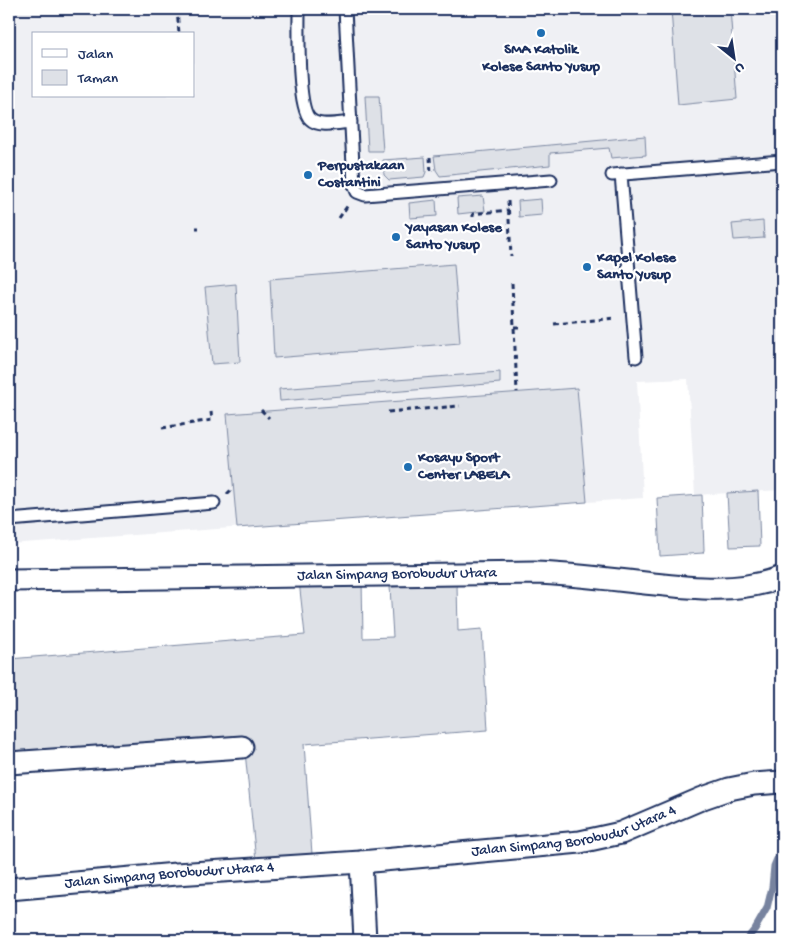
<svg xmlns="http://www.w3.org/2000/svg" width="791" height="949" font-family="'Gochi Hand',sans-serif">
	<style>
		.built { fill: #eff0f4; fill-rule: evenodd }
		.green { fill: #dee1e7; stroke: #7c88a2 }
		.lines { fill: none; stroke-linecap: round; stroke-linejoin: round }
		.stream { stroke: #77839f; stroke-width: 7 }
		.lane-casing { stroke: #1b2f5e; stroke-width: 15 }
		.street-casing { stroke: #1b2f5e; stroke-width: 25 }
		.path { stroke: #1b2f5e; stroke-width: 3; stroke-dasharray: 5 4; stroke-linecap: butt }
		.lane { stroke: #fff; stroke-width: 11 }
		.street { stroke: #fff; stroke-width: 21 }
		.poi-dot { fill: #1f6fb2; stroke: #fff; stroke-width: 2 }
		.labels { text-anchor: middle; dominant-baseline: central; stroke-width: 4.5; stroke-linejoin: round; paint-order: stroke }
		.poi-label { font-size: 15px; font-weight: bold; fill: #1b2f5e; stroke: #fff; text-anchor: start }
		.street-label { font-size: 15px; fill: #1b2f5e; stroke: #fff }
	</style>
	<rect width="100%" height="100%" fill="#fff"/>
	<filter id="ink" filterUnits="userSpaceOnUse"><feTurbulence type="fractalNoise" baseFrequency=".02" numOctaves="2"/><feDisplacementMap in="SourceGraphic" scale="10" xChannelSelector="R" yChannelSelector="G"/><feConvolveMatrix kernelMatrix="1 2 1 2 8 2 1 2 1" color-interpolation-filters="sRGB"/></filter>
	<g filter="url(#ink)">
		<path class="built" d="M 9,9 L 782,9 L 782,490 L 695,495 L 688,379 L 637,381 L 643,498 L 9,544 ZM 34,34 L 194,34 L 194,96 L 34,96 Z"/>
		<path class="green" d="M 671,9 L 730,9 L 737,99 L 678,105 Z
			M 379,96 L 383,151 L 368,151 L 365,96 Z
			M 645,136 L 646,155 L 611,158 L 609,148 L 550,153 L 550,165 L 440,176 L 436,170 L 434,156 Z
			M 425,157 L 426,172 L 424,177 L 389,180 L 384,175 L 383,160 Z
			M 483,196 L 485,211 L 458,214 L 457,198 Z
			M 541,199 L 542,215 L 519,217 L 518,201 Z
			M 436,200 L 437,216 L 410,218 L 409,203 Z
			M 763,221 L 764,238 L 734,240 L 732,224 Z
			M 454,264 L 460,343 L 274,358 L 270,279 Z
			M 236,284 L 240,362 L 212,364 L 205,287 Z
			M 500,372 L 500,383 L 280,401 L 279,389 Z
			M 577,388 L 587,502 L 237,528 L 227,414 Z
			M 758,491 L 760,546 L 730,547 L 727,493 Z
			M 702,495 L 704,550 L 703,553 L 660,556 L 657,498 Z
			M 362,580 L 363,638 L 393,637 L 390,587 L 457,584 L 458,631 L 482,629 L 488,730 L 304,744 L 312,854 L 256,861 L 244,742 L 9,761 L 9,659 L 305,635 L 299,581 Z"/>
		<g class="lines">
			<path class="stream" d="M 746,940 L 755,929 L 767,908 L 772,887 L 774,866 L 782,847"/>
			<defs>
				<path id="lane" d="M 299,9 C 299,29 297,107 310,119 C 319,128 339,123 351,122
					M 345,9 L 354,185 L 357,192 L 365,195 L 551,180
					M 621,174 L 636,357
					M 612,175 L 782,161
					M 9,520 L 214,503"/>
				<g id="street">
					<path id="s1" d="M 9,580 L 534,573 C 571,574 608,579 645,583 C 691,588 738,594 782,577"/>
					<path d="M 9,763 L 242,747"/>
					<path d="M 361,862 L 365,940"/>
					<path id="s2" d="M 9,889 L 176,874 L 361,862 L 580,842 L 621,833 L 703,798 L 729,789 L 754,784 L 782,782"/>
				</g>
			</defs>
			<use href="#lane" class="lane-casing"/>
			<use href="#street" class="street-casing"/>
			<path class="path" d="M 177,9 L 179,34
				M 430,157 L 431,174
				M 508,201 L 511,256
				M 473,217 L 473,214 L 509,210
				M 339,218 L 348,205
				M 196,228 L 199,228
				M 512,283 L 517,392
				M 554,324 L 616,318
				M 514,327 L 523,327
				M 261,410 L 269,418
				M 388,412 L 460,406
				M 162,428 L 212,420 L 211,412
				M 227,494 L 233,488"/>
			<use href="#lane" class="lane"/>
			<use href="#street" class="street"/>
		</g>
	</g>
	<g class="poi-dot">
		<circle cx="541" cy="33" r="5"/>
		<circle cx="308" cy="175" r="5"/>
		<circle cx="396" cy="237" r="5"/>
		<circle cx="587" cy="267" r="5"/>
		<circle cx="408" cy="467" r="5"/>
	</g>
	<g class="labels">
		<g class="poi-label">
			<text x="541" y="50" text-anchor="middle">SMA Katolik<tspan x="541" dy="17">Kolese Santo Yusup</tspan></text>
			<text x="318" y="166">Perpustakaan<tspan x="318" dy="17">Costantini</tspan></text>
			<text x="406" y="228">Yayasan Kolese<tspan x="406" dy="17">Santo Yusup</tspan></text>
			<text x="597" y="258">Kapel Kolese<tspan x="597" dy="17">Santo Yusup</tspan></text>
			<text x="418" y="458">Kosayu Sport<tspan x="418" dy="17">Center LABELA</tspan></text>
		</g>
		<g class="street-label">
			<text stroke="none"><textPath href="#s1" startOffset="388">Jalan Simpang Borobudur Utara</textPath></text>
			<text stroke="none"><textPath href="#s2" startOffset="569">Jalan Simpang Borobudur Utara 4</textPath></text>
			<text stroke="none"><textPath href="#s2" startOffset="161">Jalan Simpang Borobudur Utara 4</textPath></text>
		</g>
	</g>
	<rect width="791" height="949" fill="none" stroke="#fff" stroke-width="30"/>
	<rect x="15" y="15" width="761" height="919" fill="none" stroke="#1b2f5e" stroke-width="2" filter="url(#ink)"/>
	<rect x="32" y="32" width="162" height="65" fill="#ffffff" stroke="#a4acbf"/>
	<rect x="42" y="49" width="25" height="8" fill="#ffffff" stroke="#a4acbf"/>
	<text x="78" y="58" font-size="15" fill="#1b2f5e">Jalan</text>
	<rect x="42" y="70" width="25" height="15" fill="#dee1e7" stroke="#a4acbf"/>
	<text x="78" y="82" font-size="15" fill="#1b2f5e">Taman</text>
	<g transform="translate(734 58) rotate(150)" stroke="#ffffff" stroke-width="4" paint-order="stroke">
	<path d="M0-4L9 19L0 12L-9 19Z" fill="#1b2f5e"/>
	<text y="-8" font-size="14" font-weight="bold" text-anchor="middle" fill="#1b2f5e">U</text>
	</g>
</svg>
